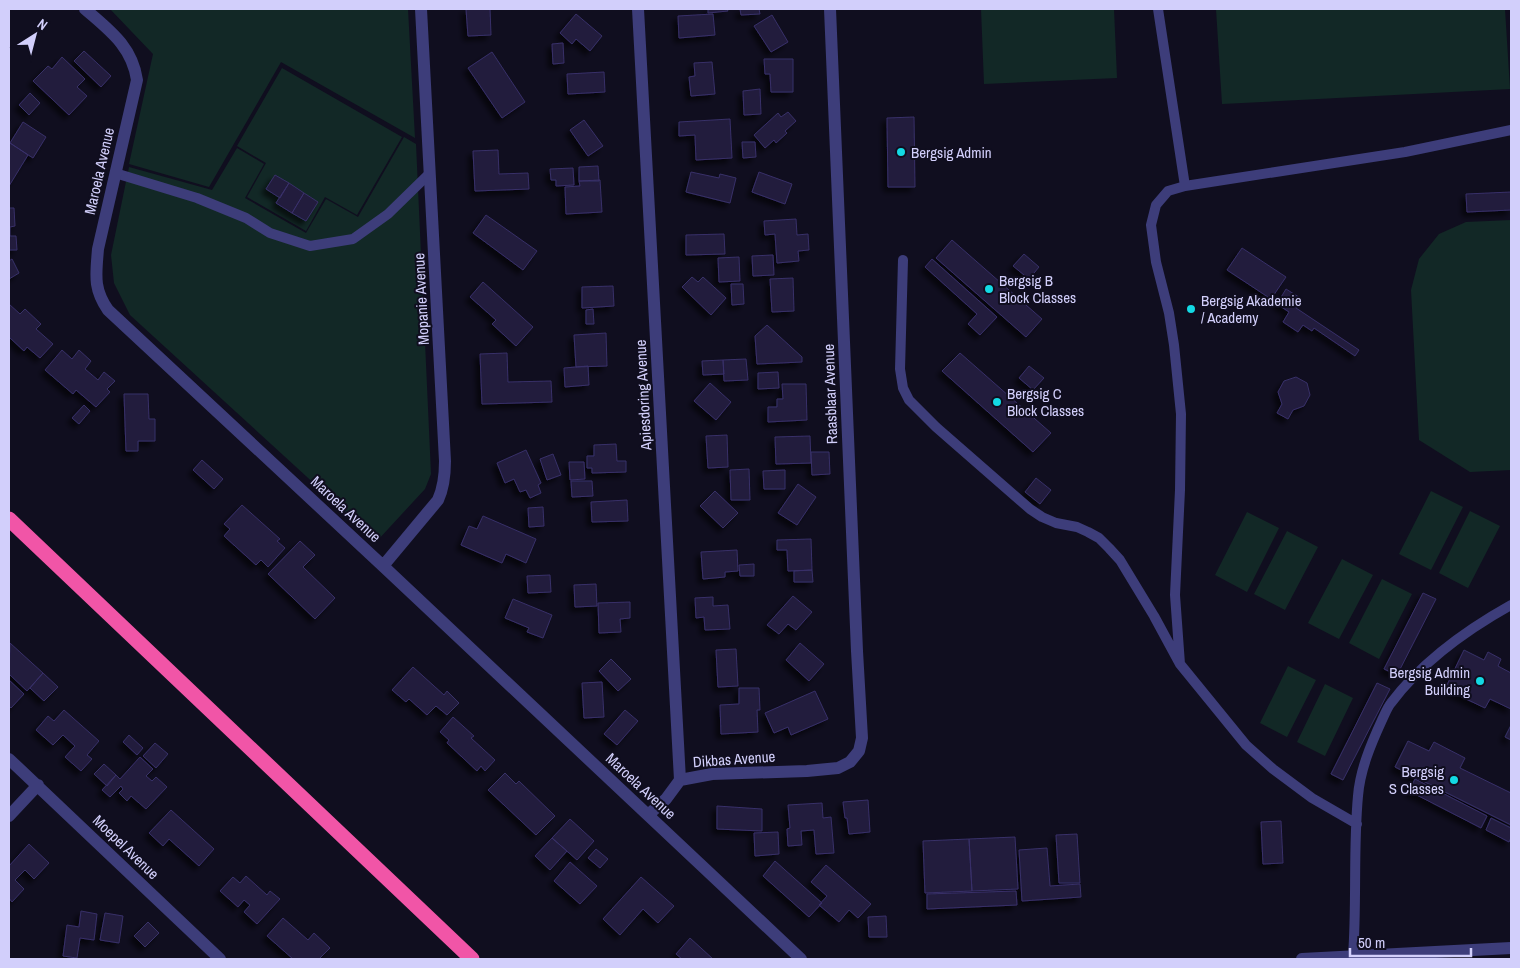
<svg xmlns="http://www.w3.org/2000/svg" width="1520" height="968" font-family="'Archivo Narrow',sans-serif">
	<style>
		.green { fill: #122826 }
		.building { fill: #211c3e; stroke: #383068; filter: url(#shadow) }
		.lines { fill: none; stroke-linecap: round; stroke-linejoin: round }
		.lane { stroke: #3d3d7a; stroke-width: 10 }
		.street { stroke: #3d3d7a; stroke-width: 12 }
		.highway { stroke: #f155a7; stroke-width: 15 }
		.poi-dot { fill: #13d9e4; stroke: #100e1f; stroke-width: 2 }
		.labels { text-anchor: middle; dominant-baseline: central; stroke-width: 4; stroke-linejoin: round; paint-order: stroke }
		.poi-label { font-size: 15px; fill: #d2cffb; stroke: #100e1f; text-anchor: start }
		.street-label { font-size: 15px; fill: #d2cffb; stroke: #100e1f }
	</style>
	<defs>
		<filter id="shadow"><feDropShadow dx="-4.5" dy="4.5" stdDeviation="2.5" flood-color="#0009"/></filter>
	</defs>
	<rect width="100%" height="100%" fill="#100e1f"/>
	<path class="green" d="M 110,9 L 408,9 L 415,138 L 281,62 L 209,187 L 129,164 L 153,54 Z
		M 981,9 L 1114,9 L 1117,78 L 984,84 Z
		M 1216,9 L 1505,9 L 1510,89 L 1222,104 Z
		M 282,68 L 402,137 L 357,215 L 325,197 L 306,231 L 247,197 L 266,163 L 237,146 Z
		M 404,137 L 416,144 L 431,474 L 425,489 L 377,541 L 130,315 L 114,283 L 111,255 L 129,167 L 212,190 L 237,148 L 264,164 L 245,198 L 306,233 L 326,199 L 358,217 Z
		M 1511,220 L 1511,470 L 1470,472 L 1419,440 L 1411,290 L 1419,259 L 1439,234 L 1466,222 Z
		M 1431,491 L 1463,507 L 1431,570 L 1399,554 Z
		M 1470,511 L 1500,526 L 1468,588 L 1439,573 Z
		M 1247,512 L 1279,528 L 1247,592 L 1215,575 Z
		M 1287,531 L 1318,547 L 1285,610 L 1254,594 Z
		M 1342,559 L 1373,575 L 1339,639 L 1308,623 Z
		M 1382,579 L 1412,594 L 1379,659 L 1349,643 Z
		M 1288,666 L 1316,680 L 1287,737 L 1260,723 Z
		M 1325,684 L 1353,698 L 1325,756 L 1297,742 Z"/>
	<path class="building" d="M 466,9 L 490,9 L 491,35 L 468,36 Z
		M 708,9 L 727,9 L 728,11 L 708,13 Z
		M 740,9 L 759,9 L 760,14 L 741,15 Z
		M 576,14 L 602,36 L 590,51 L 576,39 L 572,44 L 560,33 Z
		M 713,14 L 715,35 L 679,38 L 678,16 Z
		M 772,15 L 788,42 L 771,52 L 754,26 Z
		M 563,43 L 564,63 L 553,64 L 552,44 Z
		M 84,51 L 111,76 L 101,87 L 74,61 Z
		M 492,52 L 525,102 L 502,118 L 468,68 Z
		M 62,57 L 85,79 L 77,87 L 87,96 L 69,115 L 33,81 L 48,66 L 52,69 Z
		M 764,59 L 793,59 L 793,92 L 771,92 L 770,74 L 765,74 Z
		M 712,62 L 715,94 L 691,96 L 689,77 L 695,76 L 694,63 Z
		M 604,72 L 605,92 L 568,94 L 567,74 Z
		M 760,89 L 761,114 L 744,115 L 743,91 Z
		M 30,93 L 40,103 L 29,115 L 19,105 Z
		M 788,112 L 796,121 L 785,131 L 787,133 L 776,143 L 774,140 L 765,148 L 754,135 L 778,113 L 781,117 Z
		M 914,117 L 915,187 L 888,187 L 887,118 Z
		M 730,119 L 732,158 L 696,160 L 695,135 L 679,136 L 679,122 Z
		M 584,120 L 603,146 L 588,156 L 570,130 Z
		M 23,122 L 46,137 L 33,158 L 10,143 Z
		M 742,142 L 755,142 L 756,157 L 743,158 Z
		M 10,143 L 28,155 L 9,186 L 9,144 Z
		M 498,150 L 499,174 L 528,173 L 529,189 L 475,191 L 473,151 Z
		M 598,166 L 599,181 L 579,181 L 579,167 Z
		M 573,168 L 574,185 L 556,186 L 556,180 L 551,180 L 550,169 Z
		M 691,172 L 719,178 L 720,174 L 736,178 L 730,203 L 686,192 Z
		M 759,172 L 792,184 L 785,204 L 752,192 Z
		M 275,175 L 289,183 L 280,198 L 266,189 Z
		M 600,180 L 602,212 L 566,214 L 565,187 L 580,186 L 579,181 Z
		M 289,183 L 304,193 L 292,213 L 276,203 Z
		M 1511,192 L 1511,210 L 1467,212 L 1466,194 Z
		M 304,193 L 318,202 L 306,221 L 292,213 Z
		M 9,208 L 14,208 L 15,226 L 10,227 L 10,236 L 16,236 L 17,250 L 9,250 Z
		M 486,215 L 537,251 L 523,270 L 473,233 Z
		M 796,219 L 797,235 L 808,234 L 809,250 L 798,251 L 799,261 L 777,263 L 775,234 L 765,235 L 764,221 Z
		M 724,234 L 725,254 L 686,255 L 686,235 Z
		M 952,240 L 1042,319 L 1026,337 L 936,258 Z
		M 1242,248 L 1286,277 L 1271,299 L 1227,270 Z
		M 1024,254 L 1039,267 L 1029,279 L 1013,266 Z
		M 773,255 L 774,275 L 753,276 L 752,256 Z
		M 739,257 L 740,281 L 719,282 L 718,258 Z
		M 12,259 L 19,273 L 9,279 L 9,261 Z
		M 932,259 L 997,317 L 980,335 L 968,324 L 977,314 L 925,267 Z
		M 692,277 L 698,282 L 703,277 L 726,298 L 711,315 L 682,287 Z
		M 793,278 L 794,311 L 772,312 L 770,279 Z
		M 483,282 L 533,327 L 516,346 L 492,324 L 496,320 L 470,297 Z
		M 731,284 L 743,284 L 744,304 L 732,305 Z
		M 613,286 L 614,306 L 582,308 L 582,287 Z
		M 1286,289 L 1302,299 L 1296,308 L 1359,350 L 1355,356 L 1314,328 L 1312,331 L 1303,325 L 1298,332 L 1283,322 L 1289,312 L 1277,304 Z
		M 9,304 L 20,314 L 25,309 L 41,324 L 36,329 L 53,344 L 40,358 L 27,347 L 24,351 L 9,337 Z
		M 593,309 L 594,324 L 586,324 L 586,310 Z
		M 767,325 L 802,357 L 802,362 L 757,364 L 755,336 Z
		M 606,333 L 607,366 L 576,367 L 574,335 Z
		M 62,350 L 72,359 L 79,350 L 91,361 L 85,369 L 98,380 L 104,372 L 115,381 L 107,389 L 110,392 L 96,407 L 76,390 L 73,394 L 45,370 Z
		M 507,353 L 508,382 L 551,381 L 552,402 L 482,404 L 480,354 Z
		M 960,353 L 1051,433 L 1033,452 L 942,371 Z
		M 746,359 L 748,380 L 724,381 L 723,360 Z
		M 723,360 L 724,374 L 703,375 L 702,361 Z
		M 588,366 L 589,385 L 565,387 L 564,368 Z
		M 1029,366 L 1044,378 L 1033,390 L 1019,378 Z
		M 778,372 L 779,388 L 758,389 L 758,373 Z
		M 1296,377 L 1307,383 L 1310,395 L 1304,406 L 1293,410 L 1288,419 L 1277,413 L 1282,404 L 1278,392 L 1284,381 Z
		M 710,383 L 731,402 L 716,420 L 694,401 Z
		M 782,384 L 806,384 L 807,420 L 768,422 L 768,407 L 777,407 L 777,399 L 783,399 Z
		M 124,394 L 148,394 L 149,419 L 155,419 L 155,441 L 138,441 L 138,451 L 126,451 Z
		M 84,405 L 90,411 L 79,424 L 72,418 Z
		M 727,435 L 728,467 L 708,468 L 706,436 Z
		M 810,436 L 811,463 L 776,464 L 775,437 Z
		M 616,444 L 617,461 L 626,461 L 626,472 L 592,473 L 592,468 L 587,468 L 587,456 L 594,456 L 594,445 Z
		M 526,450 L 541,483 L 538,485 L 541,493 L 530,498 L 526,490 L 520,492 L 514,479 L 505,483 L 497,463 Z
		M 811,452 L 829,452 L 830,474 L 812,475 Z
		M 553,454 L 561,475 L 547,480 L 540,459 Z
		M 202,460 L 223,479 L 214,489 L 193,470 Z
		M 569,462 L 584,462 L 585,479 L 570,480 Z
		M 749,469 L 750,500 L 731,500 L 730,470 Z
		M 785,470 L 785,489 L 764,489 L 763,471 Z
		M 1036,478 L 1051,490 L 1040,504 L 1025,492 Z
		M 571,481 L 592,481 L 593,496 L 572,497 Z
		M 798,484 L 816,497 L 797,525 L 778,513 Z
		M 715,491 L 738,513 L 723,528 L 700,506 Z
		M 627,500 L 628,521 L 592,522 L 591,502 Z
		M 242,505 L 280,539 L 277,541 L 285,548 L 268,567 L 261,560 L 256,565 L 224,536 L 230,529 L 224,524 Z
		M 543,507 L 544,526 L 529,527 L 528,508 Z
		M 483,516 L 536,539 L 526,563 L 506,554 L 502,563 L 461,545 L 469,526 L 477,529 Z
		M 811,539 L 812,570 L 788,571 L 787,550 L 777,550 L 777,540 Z
		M 300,541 L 315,555 L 303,567 L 335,598 L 315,619 L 268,574 Z
		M 737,550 L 738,571 L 725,572 L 725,577 L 703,579 L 701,552 Z
		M 754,564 L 754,576 L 740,576 L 739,565 Z
		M 812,570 L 813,582 L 794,582 L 794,571 Z
		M 550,575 L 551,592 L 528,593 L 527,576 Z
		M 596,584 L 597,606 L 575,607 L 574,585 Z
		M 1423,593 L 1436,599 L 1397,675 L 1384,669 Z
		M 793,596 L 812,612 L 796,630 L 788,624 L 779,634 L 767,625 Z
		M 713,597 L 713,606 L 728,605 L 730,629 L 705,630 L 704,617 L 696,618 L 695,598 Z
		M 513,599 L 552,615 L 543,638 L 527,632 L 529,628 L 505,618 Z
		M 630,602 L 630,618 L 620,619 L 621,632 L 599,633 L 598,603 Z
		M 10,643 L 43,673 L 27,691 L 9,674 Z
		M 800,643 L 824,664 L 809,681 L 786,660 Z
		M 736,649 L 738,686 L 718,687 L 716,650 Z
		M 1464,650 L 1484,660 L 1488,652 L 1501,659 L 1498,666 L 1511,673 L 1511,709 L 1490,699 L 1485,708 L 1445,689 Z
		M 611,659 L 631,679 L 618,691 L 599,671 Z
		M 413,667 L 444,695 L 447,691 L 459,703 L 447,715 L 436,706 L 427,715 L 409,699 L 406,702 L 392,690 Z
		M 43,673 L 58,687 L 44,701 L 30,688 Z
		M 9,680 L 24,694 L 11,708 L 9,706 Z
		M 602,682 L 604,717 L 584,718 L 582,683 Z
		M 1377,683 L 1390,689 L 1343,780 L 1331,774 Z
		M 739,688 L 759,688 L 760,710 L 757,710 L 758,732 L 721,734 L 720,705 L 739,704 Z
		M 815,691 L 828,719 L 791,735 L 788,727 L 774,733 L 765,713 Z
		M 64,710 L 99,741 L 87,755 L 92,759 L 81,771 L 65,757 L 75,746 L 63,735 L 53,745 L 36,730 L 48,716 L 54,721 Z
		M 625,710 L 638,721 L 617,745 L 604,734 Z
		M 453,717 L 474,736 L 471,738 L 495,760 L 485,771 L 481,766 L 477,771 L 447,743 L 449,740 L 440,732 Z
		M 1511,725 L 1511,740 L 1505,737 Z
		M 129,735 L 143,748 L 137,755 L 123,742 Z
		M 1408,741 L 1429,751 L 1434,742 L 1465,758 L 1460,768 L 1511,793 L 1511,825 L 1395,767 Z
		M 155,743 L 168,754 L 156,768 L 143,756 Z
		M 140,757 L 153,769 L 146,776 L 152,781 L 156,777 L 167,787 L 146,809 L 131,796 L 127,801 L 119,793 L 123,789 L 121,786 L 110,797 L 102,790 L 116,775 L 120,779 Z
		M 104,764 L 116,775 L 107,786 L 94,774 Z
		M 505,773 L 516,784 L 519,781 L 555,816 L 536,835 L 488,790 Z
		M 1415,779 L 1487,816 L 1481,828 L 1409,791 Z
		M 868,800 L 870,832 L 849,834 L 847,818 L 845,818 L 843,802 Z
		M 822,803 L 823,818 L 831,817 L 834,853 L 816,854 L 814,830 L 801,831 L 802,845 L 788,846 L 787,829 L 790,828 L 788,805 Z
		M 717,806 L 762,809 L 762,831 L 717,829 Z
		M 171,810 L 214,849 L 199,866 L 169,839 L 163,846 L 149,833 Z
		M 1491,818 L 1511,828 L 1511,838 L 1509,842 L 1486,830 Z
		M 570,819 L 594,841 L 577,860 L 552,838 Z
		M 1281,821 L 1283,863 L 1263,864 L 1261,822 Z
		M 778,832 L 779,854 L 755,856 L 754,833 Z
		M 1077,834 L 1080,883 L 1059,883 L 1056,835 Z
		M 1015,837 L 1018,889 L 972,891 L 969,839 Z
		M 552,838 L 567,851 L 550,870 L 535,856 Z
		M 969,839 L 972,891 L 925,893 L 923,841 Z
		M 29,844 L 49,863 L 34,879 L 25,870 L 15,880 L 24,889 L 12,902 L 9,898 L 9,866 Z
		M 1047,848 L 1050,886 L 1080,884 L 1081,897 L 1022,901 L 1019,850 Z
		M 596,849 L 608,859 L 600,868 L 588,858 Z
		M 775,861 L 822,903 L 809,917 L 763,876 Z
		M 570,862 L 597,886 L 580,904 L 554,881 Z
		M 826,865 L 871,904 L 858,918 L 849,910 L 839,922 L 819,905 L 827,896 L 811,882 Z
		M 246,876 L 267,895 L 270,891 L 280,899 L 257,924 L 244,912 L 250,905 L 244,900 L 238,907 L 220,891 L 233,877 L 240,883 Z
		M 641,877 L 674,906 L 658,923 L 643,909 L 620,935 L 603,919 Z
		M 1016,891 L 1017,905 L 927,909 L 927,894 Z
		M 81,911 L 97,914 L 94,940 L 80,938 L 77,958 L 63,956 L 67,925 L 79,927 Z
		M 105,913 L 123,916 L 119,943 L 100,940 Z
		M 886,916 L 887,937 L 869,937 L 868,917 Z
		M 283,918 L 308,940 L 314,933 L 330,948 L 319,959 L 293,959 L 267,936 Z
		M 148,922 L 159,933 L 145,947 L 134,936 Z
		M 690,938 L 713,959 L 682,959 L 676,954 Z"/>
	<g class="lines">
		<path class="lane" d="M 1158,9 L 1185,186
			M 115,173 L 197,198 L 246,218 L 270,233 L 310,246 L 353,239 L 388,214 L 430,173
			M 903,260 L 900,369 L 903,388 L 909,400 L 936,427 L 1030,509 L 1042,517 L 1056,523 L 1077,527 L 1088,532 L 1099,538 L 1109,548 L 1120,560 L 1154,616 L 1180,664 L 1246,745 L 1273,769 L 1312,798 L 1357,824
			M 1180,664 L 1175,595 L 1180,490 L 1181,414 L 1174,345 L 1169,313 L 1156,262 L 1151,225 L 1156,205 L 1168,191 L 1185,186 L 1405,152 L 1511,130
			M 1353,956 C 1357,902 1353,849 1358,796 C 1360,770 1371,744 1382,720 C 1385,714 1387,708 1391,703 C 1421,663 1468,629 1511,605"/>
		<path class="street" d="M 85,9 C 109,30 132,46 137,80 L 98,249 C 96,275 93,288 108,310 L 383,566 L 801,959
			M 638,9 L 680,780
			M 383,566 L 438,500 C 444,487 445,475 445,461 L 421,9
			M 9,759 L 220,959
			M 648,815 L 666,799 L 680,780 L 712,774 L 807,771 L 838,768 L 850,762 L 859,751 L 862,738 L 857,651 L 830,9
			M 9,816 L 38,785
			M 1302,959 L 1511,948"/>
		<path class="highway" d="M 9,519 L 472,959"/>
	</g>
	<g class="poi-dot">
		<circle cx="901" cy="152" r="5"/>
		<circle cx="989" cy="289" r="5"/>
		<circle cx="1191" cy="309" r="5"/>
		<circle cx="997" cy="402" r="5"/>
		<circle cx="1480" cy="681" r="5"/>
		<circle cx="1454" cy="780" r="5"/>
	</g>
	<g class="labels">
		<g class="poi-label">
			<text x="911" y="152">Bergsig Admin</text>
			<text x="999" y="280">Bergsig B<tspan x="999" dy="17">Block Classes</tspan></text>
			<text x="1201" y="300">Bergsig Akademie<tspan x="1201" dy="17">/ Academy</tspan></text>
			<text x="1007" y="393">Bergsig C<tspan x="1007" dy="17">Block Classes</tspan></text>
			<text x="1470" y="672" text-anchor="end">Bergsig Admin<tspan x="1470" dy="17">Building</tspan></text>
			<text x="1444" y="771" text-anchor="end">Bergsig<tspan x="1444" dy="17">S Classes</tspan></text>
		</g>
		<g class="street-label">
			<text transform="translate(99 171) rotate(-77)">Maroela Avenue</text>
			<text transform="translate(421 299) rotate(-93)">Mopanie Avenue</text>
			<text transform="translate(830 394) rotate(-92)">Raasblaar Avenue</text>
			<text transform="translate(643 395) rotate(-93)">Apiesdoring Avenue</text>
			<text transform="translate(346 509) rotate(43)">Maroela Avenue</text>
			<text transform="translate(734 759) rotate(-4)">Dikbas Avenue</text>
			<text transform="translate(641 786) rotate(43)">Maroela Avenue</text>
			<text transform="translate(126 847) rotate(44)">Moepel Avenue</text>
		</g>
	</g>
	<rect width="1520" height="968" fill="none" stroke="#d2cffb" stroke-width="20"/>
	<g transform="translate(35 35) rotate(36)" stroke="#100e1f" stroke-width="4" paint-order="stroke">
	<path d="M0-4L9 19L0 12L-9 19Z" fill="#d2cffb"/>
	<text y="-8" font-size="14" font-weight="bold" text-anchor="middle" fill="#d2cffb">N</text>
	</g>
	<path d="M1350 948v8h121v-8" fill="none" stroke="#d2cffb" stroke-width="2.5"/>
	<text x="1358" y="948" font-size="15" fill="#d2cffb" stroke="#100e1f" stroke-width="4" paint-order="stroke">50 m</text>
</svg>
